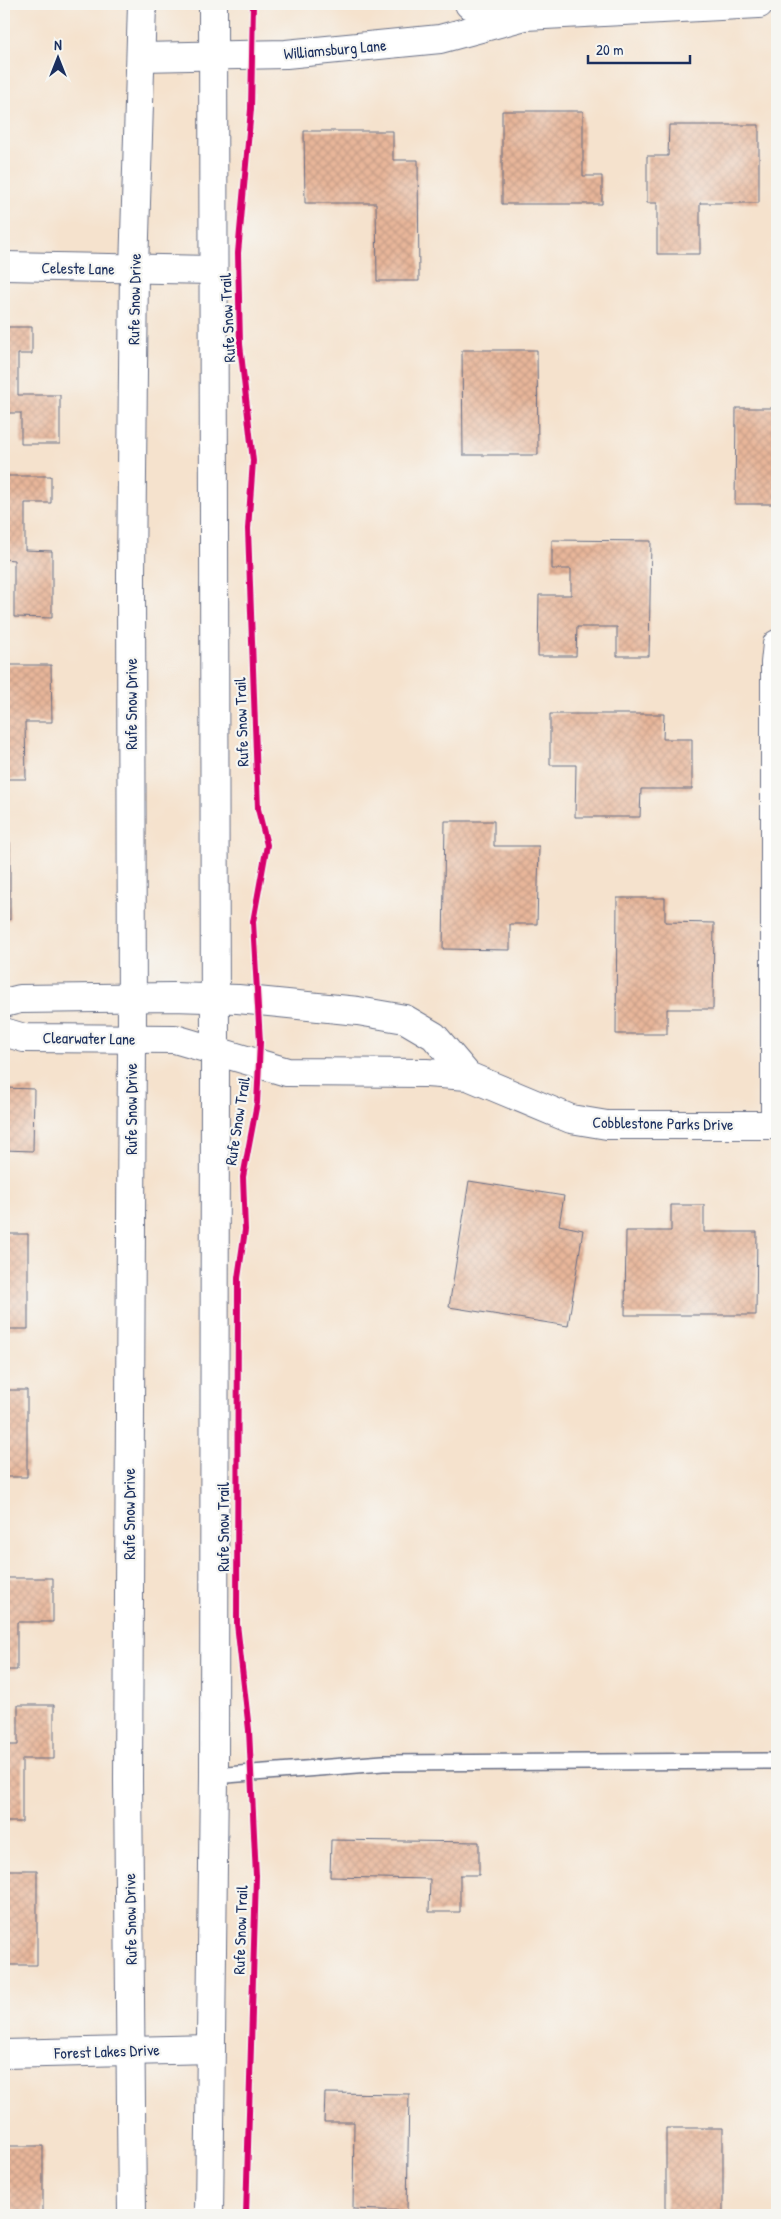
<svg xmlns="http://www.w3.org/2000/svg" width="781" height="2219" font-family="'Patrick Hand',sans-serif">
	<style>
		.building { fill: url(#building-cross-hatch) }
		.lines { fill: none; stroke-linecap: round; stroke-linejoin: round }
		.lane-casing { stroke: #676e85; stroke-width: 18 }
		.street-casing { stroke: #676e85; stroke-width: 30 }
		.secondary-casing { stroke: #676e85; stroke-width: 30 }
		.lane { stroke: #fff; stroke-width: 15 }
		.street { stroke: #fff; stroke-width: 28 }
		.secondary { stroke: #fff; stroke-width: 28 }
		.cycleway-casing { stroke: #f6f6f2; stroke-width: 9 }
		.cycleway { stroke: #d6006c; stroke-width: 6 }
		.labels { text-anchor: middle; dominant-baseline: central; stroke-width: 4.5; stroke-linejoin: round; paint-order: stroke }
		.street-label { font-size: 16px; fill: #1b2f5e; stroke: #f6f6f2 }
	</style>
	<defs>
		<pattern id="building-cross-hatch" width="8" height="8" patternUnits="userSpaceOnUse" patternTransform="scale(1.25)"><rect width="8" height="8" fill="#e8b69a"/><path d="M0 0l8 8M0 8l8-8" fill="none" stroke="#c69d87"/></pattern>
	</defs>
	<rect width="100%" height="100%" fill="#f6f6f2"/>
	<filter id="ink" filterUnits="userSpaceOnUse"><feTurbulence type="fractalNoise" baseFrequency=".02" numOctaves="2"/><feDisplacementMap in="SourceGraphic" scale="10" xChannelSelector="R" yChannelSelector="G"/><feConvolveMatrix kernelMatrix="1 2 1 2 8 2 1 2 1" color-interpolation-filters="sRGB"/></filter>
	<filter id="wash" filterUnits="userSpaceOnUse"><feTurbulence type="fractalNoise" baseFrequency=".0096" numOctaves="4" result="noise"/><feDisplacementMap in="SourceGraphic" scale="20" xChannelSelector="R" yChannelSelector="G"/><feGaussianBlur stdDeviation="1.12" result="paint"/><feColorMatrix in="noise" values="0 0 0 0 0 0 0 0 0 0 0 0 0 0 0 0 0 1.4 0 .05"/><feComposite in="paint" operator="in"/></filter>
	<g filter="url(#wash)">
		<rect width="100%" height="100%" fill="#f5e2cd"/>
		<g id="blocks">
			<path class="building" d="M 502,111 L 583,111 L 583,176 L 602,176 L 602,204 L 502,204 Z
				M 669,125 L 759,125 L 759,203 L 700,203 L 700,254 L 657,254 L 657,203 L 647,203 L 647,156 L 668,156 Z
				M 304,131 L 393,131 L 393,160 L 418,160 L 419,281 L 377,281 L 376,203 L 305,203 Z
				M 4,327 L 32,327 L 32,354 L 18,354 L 18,395 L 60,395 L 60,444 L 21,444 L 21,413 L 4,413 Z
				M 462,350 L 537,350 L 538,455 L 463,455 Z
				M 736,408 L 777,408 L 777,504 L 735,504 Z
				M 4,476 L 51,476 L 51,503 L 25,503 L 25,550 L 52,551 L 52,618 L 14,617 L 14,560 L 4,559 Z
				M 552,540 L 651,541 L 649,656 L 617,656 L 617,627 L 577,627 L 576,656 L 538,656 L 539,595 L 571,595 L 571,569 L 552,569 Z
				M 4,665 L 51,665 L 52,722 L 25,722 L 26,779 L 4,779 Z
				M 550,714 L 664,714 L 663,739 L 692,739 L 692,789 L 641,789 L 640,817 L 575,817 L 576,765 L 550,765 Z
				M 445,821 L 494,821 L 494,846 L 539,846 L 537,924 L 510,924 L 510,950 L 443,949 Z
				M 4,842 L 10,842 L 10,920 L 4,920 Z
				M 617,898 L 665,898 L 665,922 L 714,923 L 713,1009 L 667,1009 L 667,1034 L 616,1034 Z
				M 4,1088 L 34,1089 L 33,1151 L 4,1150 Z
				M 469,1181 L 564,1196 L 559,1225 L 583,1230 L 568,1326 L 449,1307 Z
				M 671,1205 L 704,1205 L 704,1232 L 757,1232 L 756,1315 L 625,1315 L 626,1231 L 671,1231 Z
				M 4,1234 L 28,1234 L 28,1329 L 4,1329 Z
				M 4,1390 L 27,1390 L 27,1477 L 4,1477 Z
				M 4,1578 L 53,1578 L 53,1622 L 17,1622 L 17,1670 L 4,1670 Z
				M 18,1705 L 54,1705 L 54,1759 L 22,1759 L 22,1822 L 4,1822 L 4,1745 L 18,1745 Z
				M 331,1840 L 479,1842 L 479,1875 L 460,1875 L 460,1912 L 429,1912 L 430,1879 L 330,1877 Z
				M 4,1870 L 37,1870 L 37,1965 L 4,1965 Z
				M 325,2093 L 409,2094 L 407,2211 L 353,2209 L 354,2122 L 324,2122 Z
				M 666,2128 L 723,2128 L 723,2215 L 666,2215 Z
				M 4,2146 L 43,2146 L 43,2215 L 4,2215 Z"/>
		</g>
	</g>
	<g filter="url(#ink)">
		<use href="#blocks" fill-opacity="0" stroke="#676e85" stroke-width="1"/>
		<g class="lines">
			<defs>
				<path id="lane" d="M 214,1776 L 383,1763 L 777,1761"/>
				<path id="street" d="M 469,4 L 521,15
					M 141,57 L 286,54 L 440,39 L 525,16 L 759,4
					M 4,266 L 213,270
					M 4,1003 L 20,999 L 173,997 L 238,999 L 358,1011 L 405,1019 L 434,1036 L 468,1076
					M 4,1032 L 24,1038 L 175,1039 L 287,1072 L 426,1073 L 468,1076 L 571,1119 L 607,1125 L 777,1125
					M 775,1125 L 775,663 L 777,644
					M 4,2054 L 211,2049"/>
				<path id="secondary" d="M 132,2215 L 128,1780 L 132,1039 L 131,575 L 134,269 L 142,4
					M 209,2215 L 214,1776 L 215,1052 L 213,4"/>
			</defs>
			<use href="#lane" class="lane-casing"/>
			<use href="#street" class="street-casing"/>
			<use href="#secondary" class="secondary-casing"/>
			<use href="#lane" class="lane"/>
			<use href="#street" class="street"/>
			<use href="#secondary" class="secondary"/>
			<defs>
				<path id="cycleway" d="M 246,2215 L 256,1876 L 249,1730 L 237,1624 L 238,1278 L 245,1230 L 243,1177 L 257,1103 L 260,1042 L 253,922 L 267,845 L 258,809 L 248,529 L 253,461 L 240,344 L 238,253 L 251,109 L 253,4"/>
			</defs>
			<use href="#cycleway" class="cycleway-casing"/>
			<use href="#cycleway" class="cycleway"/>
		</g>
	</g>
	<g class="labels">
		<g class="street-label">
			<text transform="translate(335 49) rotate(-5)">Williamsburg Lane</text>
			<text transform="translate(78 268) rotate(1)">Celeste Lane</text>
			<text transform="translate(134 299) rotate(-89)">Rufe Snow Drive</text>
			<text transform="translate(227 318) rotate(-93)">Rufe Snow Trail</text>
			<text transform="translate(131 704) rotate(-90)">Rufe Snow Drive</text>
			<text transform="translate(241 722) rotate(-92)">Rufe Snow Trail</text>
			<text transform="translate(89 1038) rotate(1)">Clearwater Lane</text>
			<text transform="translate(131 1109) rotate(-90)">Rufe Snow Drive</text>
			<text transform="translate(237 1121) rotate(-81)">Rufe Snow Trail</text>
			<text transform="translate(663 1123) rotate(1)">Cobblestone Parks Drive</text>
			<text transform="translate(129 1514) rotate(-90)">Rufe Snow Drive</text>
			<text transform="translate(223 1527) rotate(-90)">Rufe Snow Trail</text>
			<text transform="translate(130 1919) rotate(-91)">Rufe Snow Drive</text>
			<text transform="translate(240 1930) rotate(-88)">Rufe Snow Trail</text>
			<text transform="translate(107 2051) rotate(-2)">Forest Lakes Drive</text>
		</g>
	</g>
	<rect width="781" height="2219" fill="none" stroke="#f6f6f2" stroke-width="20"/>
	<g transform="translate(58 58)" stroke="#f6f6f2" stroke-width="4" paint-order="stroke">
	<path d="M0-4L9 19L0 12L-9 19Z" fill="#1b2f5e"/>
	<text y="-8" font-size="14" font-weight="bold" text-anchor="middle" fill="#1b2f5e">N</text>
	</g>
	<path d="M588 55v8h102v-8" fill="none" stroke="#1b2f5e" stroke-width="2.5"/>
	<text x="596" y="55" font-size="15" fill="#1b2f5e" stroke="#f6f6f2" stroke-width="4" paint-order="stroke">20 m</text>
</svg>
